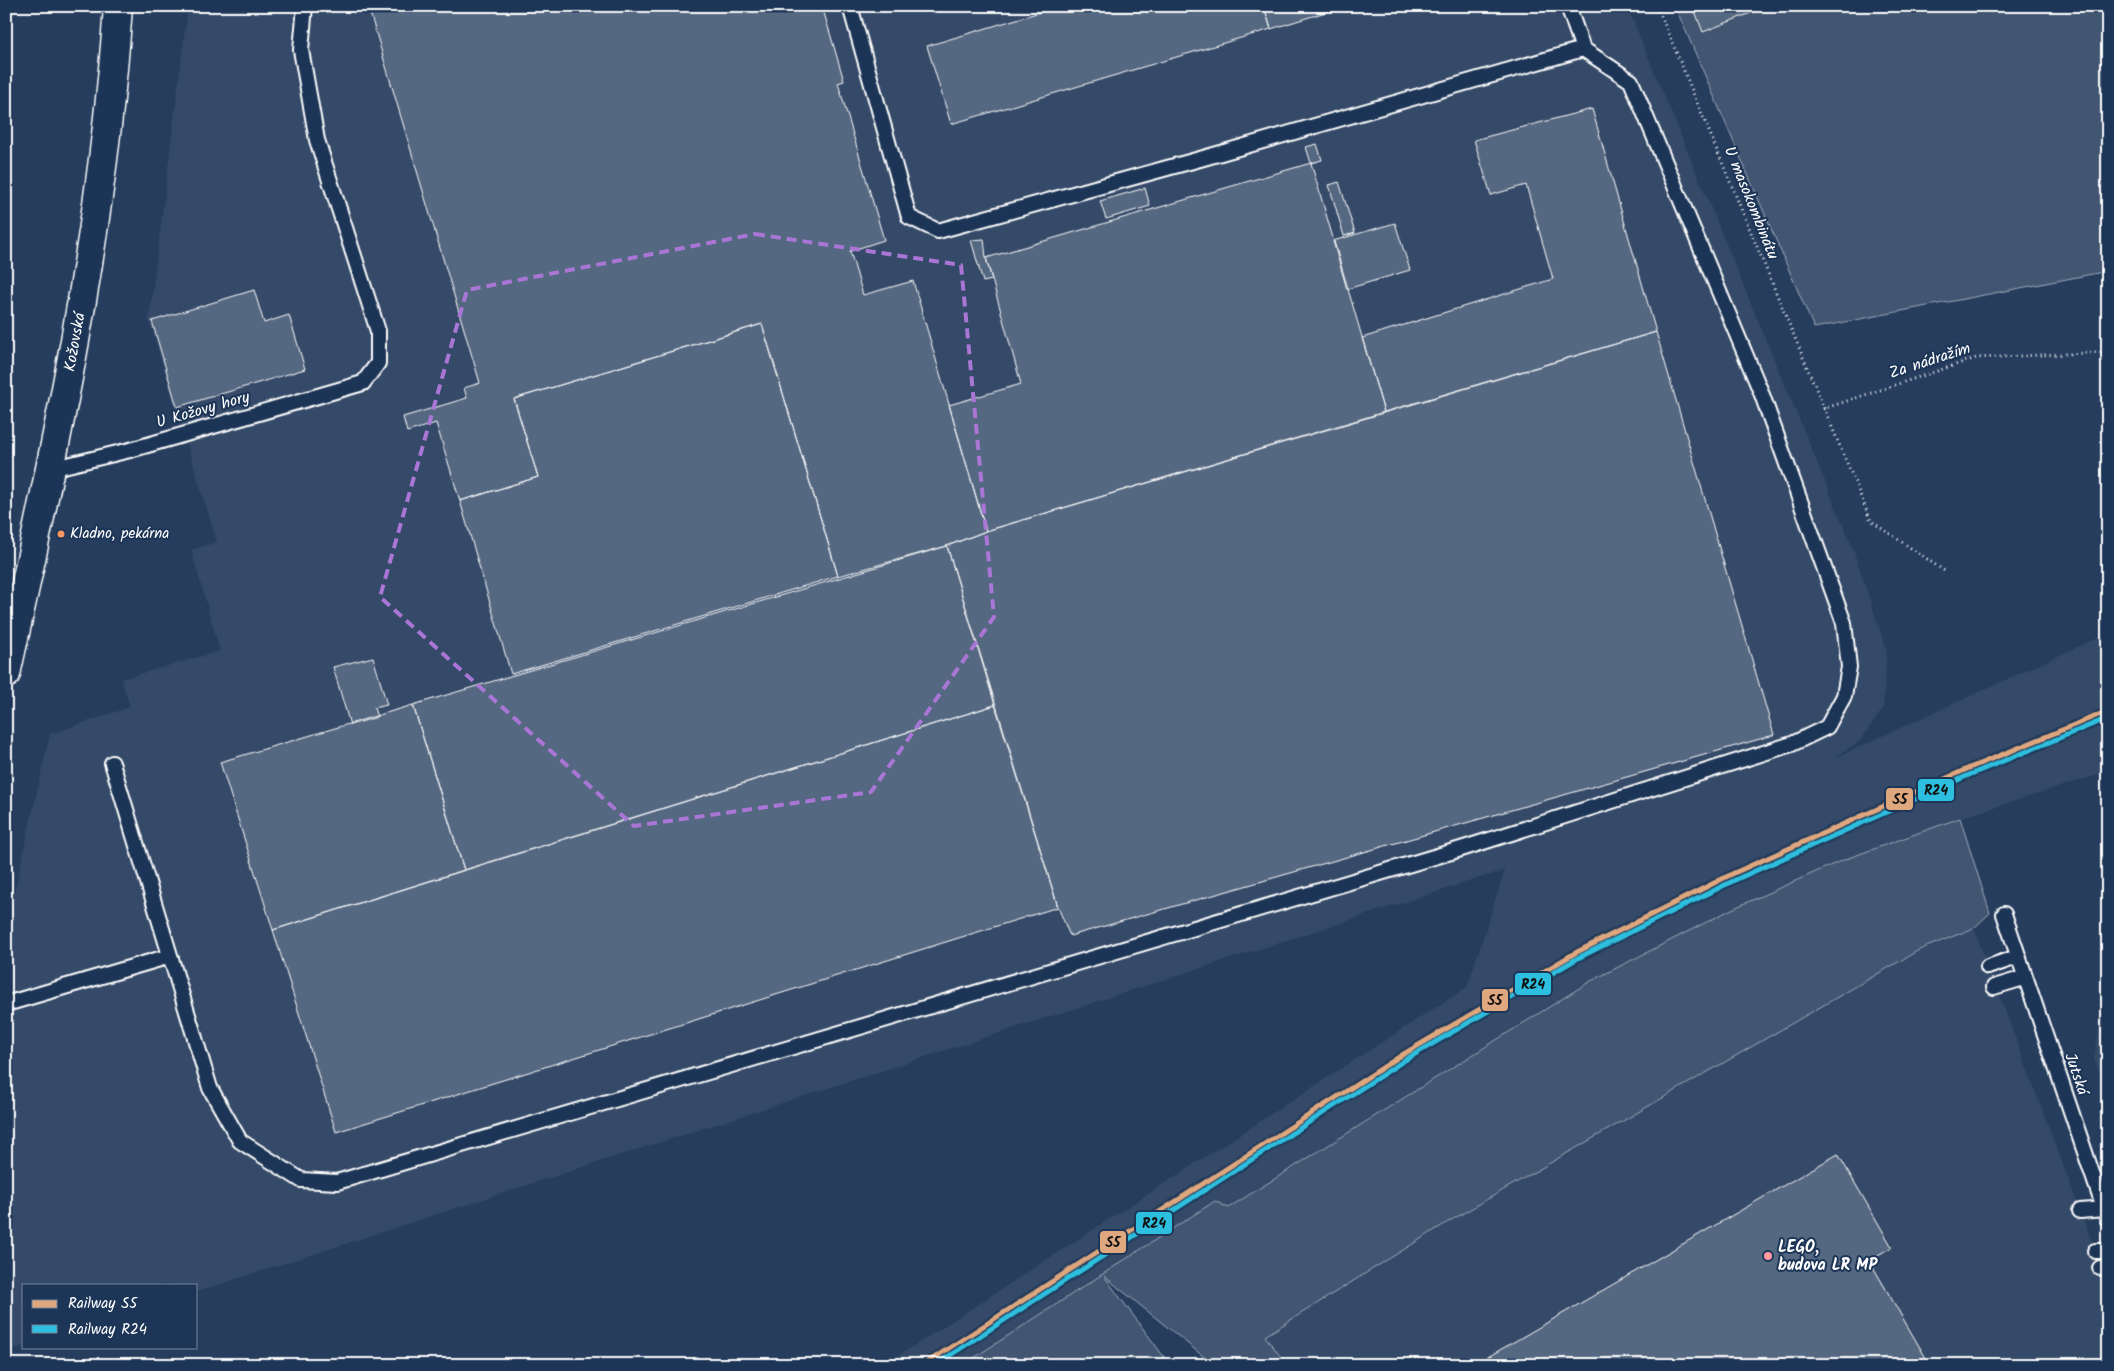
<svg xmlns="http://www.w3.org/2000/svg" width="2114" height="1371" font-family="Kalam,sans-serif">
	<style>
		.built { fill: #344a68 }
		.green { fill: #425672; stroke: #a0aab8 }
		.building { fill: #556781; stroke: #fff }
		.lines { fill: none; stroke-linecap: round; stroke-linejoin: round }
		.service-casing { stroke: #fff; stroke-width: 18 }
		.tertiary-casing { stroke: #fff; stroke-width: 31 }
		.path { stroke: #fff; stroke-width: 3; stroke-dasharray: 1 4; stroke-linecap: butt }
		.service { stroke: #1d3557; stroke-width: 14 }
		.tertiary { stroke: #1d3557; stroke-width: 28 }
		.rail-1-casing { stroke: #1d3557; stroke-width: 9 }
		.rail-2-casing { stroke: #1d3557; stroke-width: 9 }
		.rail-1 { stroke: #dfa77e; stroke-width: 5 }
		.rail-2 { stroke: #2dbfdf; stroke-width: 5 }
		.marked { fill: none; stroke: #a976d5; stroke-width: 4; stroke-dasharray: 10 6; stroke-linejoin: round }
		.bus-dot { fill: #fb9564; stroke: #1d3557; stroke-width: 2 }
		.poi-dot { fill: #ff9aa2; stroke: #1d3557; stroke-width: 2 }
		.labels { text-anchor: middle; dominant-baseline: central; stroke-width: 4; stroke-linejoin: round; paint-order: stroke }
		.bus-label { font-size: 15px; fill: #fff; stroke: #1d3557; text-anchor: start }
		.street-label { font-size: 16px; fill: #fff; stroke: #1d3557 }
		.poi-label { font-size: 16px; font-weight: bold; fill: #fff; stroke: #1d3557; text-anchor: start }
		.line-badge { stroke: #1d3557; stroke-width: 2 }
		.pale-badge-label { font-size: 14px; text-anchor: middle; font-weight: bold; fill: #111 }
	</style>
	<rect width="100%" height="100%" fill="#263d5e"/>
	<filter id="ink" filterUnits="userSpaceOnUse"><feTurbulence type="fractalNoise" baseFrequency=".02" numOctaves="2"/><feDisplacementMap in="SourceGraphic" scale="10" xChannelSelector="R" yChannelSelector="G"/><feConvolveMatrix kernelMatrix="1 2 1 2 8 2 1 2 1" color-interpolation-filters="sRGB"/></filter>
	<g filter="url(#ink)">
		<path class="built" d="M 188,6 L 1627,6 L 1852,546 L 1887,651 L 1883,709 L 1859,742 L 1832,759 L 2108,633 L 2108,772 L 1960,818 L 1843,860 L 1734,908 L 1588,982 L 1227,1208 L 1215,1201 L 1102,1275 L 1170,1365 L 884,1365 L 1467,987 L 1505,870 L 196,1292 L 196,1285 L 24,1285 L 24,1346 L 6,1352 L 6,929 L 50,734 L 130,707 L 121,679 L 220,651 L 191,550 L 217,542 L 149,320 Z
			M 1974,928 L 2108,1284 L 2108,1365 L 1230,1365 L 1265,1336 L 1448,1222 L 1919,950 Z
			M 2108,1010 L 2108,1095 L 2094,1059 L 2102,1012 Z"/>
		<path class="green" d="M 1675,6 L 2108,6 L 2108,271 L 1814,328 Z
			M 1960,818 L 1990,913 L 1974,928 L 1919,950 L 1448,1222 L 1265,1336 L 1287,1365 L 1214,1365 L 1104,1276 L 1170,1365 L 963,1365 L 1215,1201 L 1228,1208 L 1589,982 L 1734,908 L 1843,860 Z"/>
		<path class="building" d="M 368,6 L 822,6 L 844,81 L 838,83 L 884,240 L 850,251 L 863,295 L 913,281 L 986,531 L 947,546 L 838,576 L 762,324 L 514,399 L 538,477 L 460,501 L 436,423 L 407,432 L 403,417 L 467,398 L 464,388 L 480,383 Z
			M 1060,6 L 1264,6 L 1271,29 L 951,124 L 927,46 Z
			M 1264,6 L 1345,6 L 1271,29 Z
			M 1693,6 L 1760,6 L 1761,9 L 1703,32 Z
			M 1592,109 L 1656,332 L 1384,412 L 1362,338 L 1553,279 L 1526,185 L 1491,195 L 1474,140 Z
			M 1317,144 L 1322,160 L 1311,163 L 1306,147 Z
			M 1311,163 L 1384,412 L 986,531 L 949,405 L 1021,384 L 986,258 Z
			M 1339,182 L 1355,233 L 1344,236 L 1329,185 Z
			M 1145,188 L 1150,206 L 1106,219 L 1100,201 Z
			M 1395,223 L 1410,270 L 1347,289 L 1333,241 Z
			M 984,239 L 986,258 L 992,280 L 983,282 L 971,240 Z
			M 254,290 L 264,323 L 289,315 L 305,369 L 177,407 L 152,321 Z
			M 762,324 L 838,576 L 511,674 L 460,501 L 538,477 L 514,399 Z
			M 1656,332 L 1774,735 L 1070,936 L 1058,907 L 947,546 L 986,531 Z
			M 947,546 L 995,705 L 464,870 L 413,705 Z
			M 373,657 L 387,705 L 374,708 L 377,717 L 350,725 L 333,667 Z
			M 413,705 L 464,870 L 273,930 L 220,762 Z
			M 995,705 L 1058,907 L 336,1132 L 273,930 Z
			M 1838,1154 L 1892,1247 L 1869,1260 L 1930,1365 L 1474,1365 Z"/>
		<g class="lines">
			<defs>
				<path id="service" d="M 850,6 L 909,217 L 938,231 L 1200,159 L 1583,49 L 1568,6
					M 51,469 L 130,450 L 363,383 L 378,363 L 378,331 L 317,140 L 301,50 L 305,6
					M 112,763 L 210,1088 L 240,1141 L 301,1180 L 337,1182 L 1461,849 L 1792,744 L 1827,727 L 1844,696 L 1849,667 L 1844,623 L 1761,392 L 1631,81 L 1583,49
					M 2004,914 L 2108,1220
					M 1988,967 L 2017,957
					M 1994,987 L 2024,978
					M 6,1004 L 170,956
					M 2080,1211 L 2104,1209
					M 2095,1251 L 2108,1251
					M 2100,1268 L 2108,1268"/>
				<g id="tertiary">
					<path id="s1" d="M 6,674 C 55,452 103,233 118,6"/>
				</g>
			</defs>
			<use href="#service" class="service-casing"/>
			<use href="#tertiary" class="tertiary-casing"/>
			<path class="path" d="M 1657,6 L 1871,521 L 1946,572
				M 1823,409 L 1976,358 L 2108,352"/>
			<use href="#service" class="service"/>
			<use href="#tertiary" class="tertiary"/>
			<defs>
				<path id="rail-1" d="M 923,1365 L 1402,1055 L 1575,953 L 1734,873 L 1967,769 L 2108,711"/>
				<path id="rail-2" d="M 935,1365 L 1405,1060 L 1578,958 L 1737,879 L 1969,775 L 2108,718"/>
			</defs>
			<use href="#rail-1" class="rail-1-casing"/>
			<use href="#rail-2" class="rail-2-casing"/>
			<use href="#rail-1" class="rail-1"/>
			<use href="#rail-2" class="rail-2"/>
		</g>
	</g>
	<path class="marked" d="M 755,234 L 961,265 L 994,617 L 871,792 L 634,826 L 380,597 L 467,290 Z"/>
	<circle class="bus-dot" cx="61" cy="534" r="4.5"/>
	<circle class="poi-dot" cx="1768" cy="1256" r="5"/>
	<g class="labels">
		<g class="bus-label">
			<text x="70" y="534">Kladno, pekárna</text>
		</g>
		<g class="street-label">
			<text transform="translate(1751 203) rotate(68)">U masokombinátu</text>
			<text stroke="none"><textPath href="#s1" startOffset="339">Kožovská</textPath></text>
			<text transform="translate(1930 361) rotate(-18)">Za nádražím</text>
			<text transform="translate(203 410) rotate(-16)">U Kožovy hory</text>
			<text transform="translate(2076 1074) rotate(71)">Jutská</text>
		</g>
		<g class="poi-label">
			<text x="1778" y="1247">LEGO,<tspan x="1778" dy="18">budova LR MP</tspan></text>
		</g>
	</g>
	<g class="line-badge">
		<rect x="1917" y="778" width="38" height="24" rx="5" fill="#2dbfdf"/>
		<rect x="1885" y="787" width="29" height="24" rx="5" fill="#dfa77e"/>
		<rect x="1514" y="972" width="38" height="24" rx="5" fill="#2dbfdf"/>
		<rect x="1481" y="988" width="28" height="24" rx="5" fill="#dfa77e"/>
		<rect x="1135" y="1211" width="38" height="24" rx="5" fill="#2dbfdf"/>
		<rect x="1099" y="1230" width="28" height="24" rx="5" fill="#dfa77e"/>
	</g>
	<g class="pale-badge-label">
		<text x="1936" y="795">R24</text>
		<text x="1900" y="804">S5</text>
		<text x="1533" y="989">R24</text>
		<text x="1495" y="1005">S5</text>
		<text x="1154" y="1228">R24</text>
		<text x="1113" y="1247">S5</text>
	</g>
	<rect width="2114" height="1371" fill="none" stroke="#1d3557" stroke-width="25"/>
	<rect x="12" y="12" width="2089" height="1346" fill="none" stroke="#fff" stroke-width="2" filter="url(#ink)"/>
	<rect x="22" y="1284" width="175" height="65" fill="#1d3557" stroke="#77869a"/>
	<rect x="32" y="1300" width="25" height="8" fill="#dfa77e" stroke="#77869a"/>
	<text x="68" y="1308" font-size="15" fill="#ffffff">Railway S5</text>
	<rect x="32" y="1325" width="25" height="8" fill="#2dbfdf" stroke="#77869a"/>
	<text x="68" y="1334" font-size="15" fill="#ffffff">Railway R24</text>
</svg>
